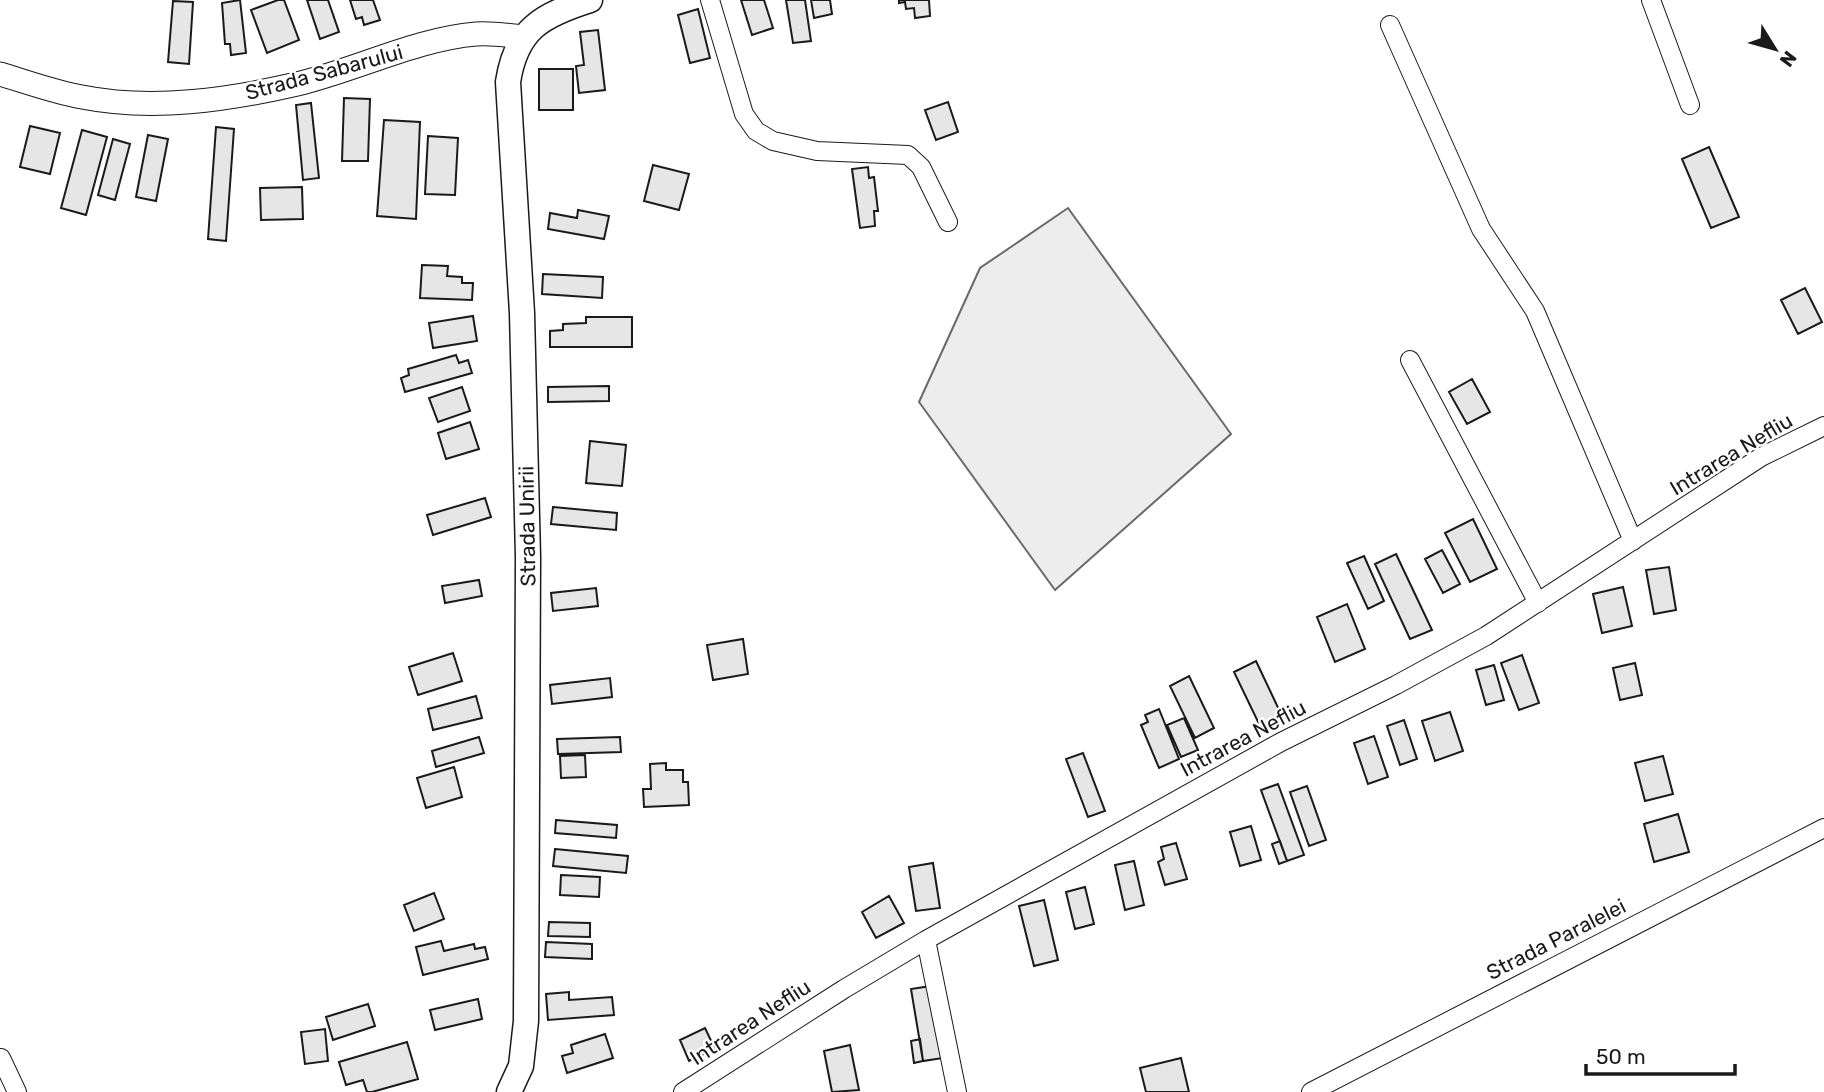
<svg xmlns="http://www.w3.org/2000/svg" width="1824" height="1092" font-family="Rubik,sans-serif">
	<style>
		.built { fill: #ededed; stroke: #6a6a6a; stroke-width: 2 }
		.building { fill: #e6e6e6; stroke: #1a1a1a; stroke-width: 2 }
		.lines { fill: none; stroke-linecap: round; stroke-linejoin: round }
		.minor-casing { stroke: #1a1a1a; stroke-width: 20 }
		.tertiary-casing { stroke: #1a1a1a; stroke-width: 25 }
		.secondary-casing { stroke: #1a1a1a; stroke-width: 27 }
		.minor { stroke: #fff; stroke-width: 18 }
		.tertiary { stroke: #fff; stroke-width: 23 }
		.secondary { stroke: #fff; stroke-width: 24 }
		.labels { text-anchor: middle; dominant-baseline: central; stroke-width: 5; stroke-linejoin: round; paint-order: stroke }
		.street-label { font-size: 21px; fill: #1a1a1a; stroke: #fff }
	</style>
	<rect width="100%" height="100%" fill="#fff"/>
	<path class="built" d="M 1068,208 L 1231,434 L 1055,590 L 919,402 L 980,268 Z"/>
	<path class="building" d="M 240,0 L 246,53 L 231,55 L 230,44 L 225,44 L 222,3 Z
		M 278,0 L 284,0 L 299,40 L 267,53 L 251,10 Z
		M 307,0 L 328,0 L 339,32 L 320,39 Z
		M 350,0 L 373,0 L 380,20 L 364,25 L 362,17 L 356,19 Z
		M 741,0 L 764,0 L 773,28 L 752,35 Z
		M 786,0 L 805,0 L 811,41 L 793,43 Z
		M 811,0 L 830,0 L 832,14 L 814,18 Z
		M 899,0 L 929,0 L 930,16 L 915,18 L 914,8 L 906,9 L 905,2 L 899,3 Z
		M 173,1 L 193,2 L 189,64 L 168,62 Z
		M 698,9 L 710,58 L 690,63 L 678,15 Z
		M 598,30 L 605,90 L 579,93 L 576,66 L 584,65 L 580,32 Z
		M 539,69 L 573,69 L 573,110 L 539,110 Z
		M 344,98 L 370,99 L 368,161 L 342,161 Z
		M 948,102 L 958,132 L 936,140 L 925,110 Z
		M 311,103 L 319,178 L 303,180 L 296,105 Z
		M 384,120 L 420,122 L 416,219 L 377,216 Z
		M 30,126 L 60,133 L 50,174 L 20,167 Z
		M 216,127 L 234,129 L 226,241 L 208,239 Z
		M 82,130 L 107,137 L 86,215 L 61,208 Z
		M 148,135 L 168,139 L 156,201 L 136,197 Z
		M 428,136 L 458,138 L 455,195 L 425,194 Z
		M 113,139 L 130,144 L 115,200 L 98,195 Z
		M 1709,147 L 1739,217 L 1711,228 L 1682,159 Z
		M 653,165 L 689,174 L 679,210 L 644,201 Z
		M 868,167 L 869,178 L 874,177 L 878,211 L 874,211 L 875,226 L 860,228 L 852,169 Z
		M 302,187 L 303,219 L 261,220 L 260,188 Z
		M 578,210 L 609,216 L 604,239 L 548,229 L 550,213 L 577,218 Z
		M 422,265 L 448,266 L 447,276 L 462,277 L 462,283 L 473,283 L 472,300 L 420,298 Z
		M 543,274 L 603,277 L 602,298 L 542,294 Z
		M 1805,288 L 1822,322 L 1798,334 L 1781,300 Z
		M 473,316 L 477,341 L 433,348 L 429,323 Z
		M 586,317 L 632,317 L 632,347 L 550,347 L 550,331 L 563,330 L 563,324 L 586,323 Z
		M 456,355 L 459,363 L 468,360 L 472,373 L 405,392 L 401,378 L 409,375 L 408,369 Z
		M 1472,379 L 1490,412 L 1467,424 L 1449,392 Z
		M 609,386 L 609,401 L 548,402 L 548,387 Z
		M 462,387 L 470,411 L 438,422 L 429,398 Z
		M 470,422 L 479,449 L 446,459 L 438,433 Z
		M 590,441 L 626,445 L 622,486 L 586,483 Z
		M 485,498 L 491,517 L 433,535 L 427,515 Z
		M 553,507 L 617,513 L 616,530 L 551,524 Z
		M 1473,519 L 1497,569 L 1470,582 L 1445,533 Z
		M 1442,550 L 1460,584 L 1443,593 L 1425,559 Z
		M 1396,554 L 1432,630 L 1410,639 L 1375,564 Z
		M 1364,556 L 1384,601 L 1368,609 L 1347,563 Z
		M 1669,567 L 1676,610 L 1654,614 L 1646,570 Z
		M 479,580 L 482,596 L 445,603 L 442,586 Z
		M 1623,587 L 1632,626 L 1602,633 L 1593,594 Z
		M 596,588 L 598,606 L 553,611 L 551,593 Z
		M 1347,604 L 1365,649 L 1335,662 L 1317,617 Z
		M 743,639 L 748,674 L 713,680 L 707,645 Z
		M 453,653 L 462,681 L 418,695 L 409,667 Z
		M 1522,655 L 1539,703 L 1519,710 L 1501,663 Z
		M 1256,661 L 1282,716 L 1260,726 L 1234,672 Z
		M 1635,663 L 1642,695 L 1620,700 L 1613,668 Z
		M 1494,665 L 1504,700 L 1486,705 L 1476,670 Z
		M 1189,676 L 1214,728 L 1195,738 L 1170,686 Z
		M 610,678 L 612,697 L 552,704 L 550,685 Z
		M 476,696 L 482,718 L 433,730 L 428,709 Z
		M 1159,709 L 1179,759 L 1159,768 L 1141,725 L 1148,722 L 1145,715 Z
		M 1450,712 L 1463,751 L 1435,761 L 1422,721 Z
		M 1184,718 L 1198,750 L 1181,757 L 1167,725 Z
		M 1404,720 L 1417,759 L 1400,765 L 1387,726 Z
		M 1374,736 L 1388,777 L 1368,784 L 1354,743 Z
		M 479,737 L 484,753 L 436,767 L 432,751 Z
		M 620,737 L 621,752 L 558,754 L 557,739 Z
		M 1083,753 L 1105,811 L 1088,817 L 1066,759 Z
		M 585,755 L 586,777 L 561,778 L 560,756 Z
		M 1663,756 L 1673,794 L 1645,801 L 1635,763 Z
		M 666,763 L 666,770 L 683,770 L 683,782 L 688,782 L 689,805 L 644,807 L 643,789 L 651,789 L 650,764 Z
		M 454,767 L 462,797 L 426,808 L 417,778 Z
		M 1278,784 L 1304,855 L 1287,861 L 1261,790 Z
		M 1307,786 L 1326,840 L 1309,846 L 1290,792 Z
		M 1678,814 L 1689,852 L 1654,862 L 1644,824 Z
		M 556,820 L 617,825 L 616,838 L 555,833 Z
		M 1251,826 L 1261,860 L 1240,866 L 1230,832 Z
		M 1280,841 L 1287,861 L 1279,864 L 1272,844 Z
		M 1176,843 L 1187,879 L 1165,885 L 1158,862 L 1164,859 L 1161,847 Z
		M 555,849 L 628,856 L 626,873 L 553,866 Z
		M 1134,861 L 1144,905 L 1125,910 L 1115,865 Z
		M 933,863 L 940,908 L 916,911 L 909,867 Z
		M 561,875 L 600,877 L 599,897 L 560,895 Z
		M 1085,887 L 1094,924 L 1075,929 L 1066,892 Z
		M 434,893 L 444,919 L 414,931 L 404,905 Z
		M 889,896 L 904,923 L 876,938 L 862,912 Z
		M 1044,900 L 1058,960 L 1034,966 L 1019,906 Z
		M 549,922 L 590,923 L 590,937 L 548,936 Z
		M 441,941 L 444,951 L 474,944 L 475,949 L 485,947 L 488,959 L 423,975 L 416,947 Z
		M 546,942 L 592,944 L 592,959 L 545,957 Z
		M 931,986 L 943,1058 L 923,1061 L 911,989 Z
		M 569,992 L 569,1000 L 612,997 L 614,1015 L 548,1020 L 546,994 Z
		M 478,999 L 482,1019 L 435,1030 L 430,1010 Z
		M 368,1004 L 375,1026 L 333,1040 L 326,1017 Z
		M 705,1028 L 715,1049 L 689,1061 L 680,1040 Z
		M 325,1029 L 328,1061 L 305,1064 L 301,1032 Z
		M 605,1034 L 613,1058 L 567,1073 L 562,1056 L 573,1053 L 571,1045 Z
		M 920,1039 L 923,1061 L 914,1063 L 911,1041 Z
		M 407,1042 L 418,1079 L 372,1092 L 367,1092 L 363,1080 L 346,1085 L 339,1062 Z
		M 850,1045 L 859,1090 L 832,1092 L 824,1051 Z
		M 1181,1058 L 1189,1092 L 1146,1092 L 1140,1068 Z"/>
	<g class="lines">
		<defs>
			<path id="minor" d="M 710,0 L 744,114 L 756,131 L 773,141 L 817,151 L 908,155 L 921,167 L 948,222
				M 1651,0 L 1690,105
				M 1390,25 L 1481,229 L 1535,311 L 1633,541
				M 1410,360 L 1538,603
				M 926,940 L 957,1092
				M 1,1058 L 17,1092
				M 683,1092 L 844,989 L 926,940 L 1281,742 L 1396,685 L 1486,636 L 1761,457 L 1824,426
				M 1311,1092 L 1824,828"/>
			<path id="tertiary" d="M 0,74 C 27,82 54,92 82,97 C 152,111 228,100 297,84 C 356,70 416,39 476,34 C 492,33 507,35 523,37"/>
			<path id="secondary" d="M 509,1092 L 521,1066 L 526,1021 L 528,557 L 522,313 L 508,82 C 516,29 542,15 590,0"/>
		</defs>
		<use href="#minor" class="minor-casing"/>
		<use href="#tertiary" class="tertiary-casing"/>
		<use href="#secondary" class="secondary-casing"/>
		<use href="#minor" class="minor"/>
		<use href="#tertiary" class="tertiary"/>
		<use href="#secondary" class="secondary"/>
	</g>
	<g class="labels">
		<g class="street-label">
			<text transform="translate(324 72) rotate(-15)">Strada Sabarului</text>
			<text transform="translate(1731 454) rotate(-31)">Intrarea Nefliu</text>
			<text transform="translate(527 526) rotate(-91)">Strada Unirii</text>
			<text transform="translate(1243 738) rotate(-28)">Intrarea Nefliu</text>
			<text transform="translate(1556 939) rotate(-27)">Strada Paralelei</text>
			<text transform="translate(750 1022) rotate(-33)">Intrarea Nefliu</text>
		</g>
	</g>
	<g transform="translate(1775 49) rotate(127)" stroke="#ffffff" stroke-width="5" paint-order="stroke">
	<path d="M0-5L12 26L0 18L-12 26Z" fill="#1a1a1a"/>
	<text y="-10" font-size="19" font-weight="bold" text-anchor="middle" fill="#1a1a1a">N</text>
	</g>
	<path d="M1586 1064v10h149v-10" fill="none" stroke="#1a1a1a" stroke-width="3.5"/>
	<text x="1596" y="1064" font-size="21" fill="#1a1a1a" stroke="#ffffff" stroke-width="5" paint-order="stroke">50 m</text>
</svg>
